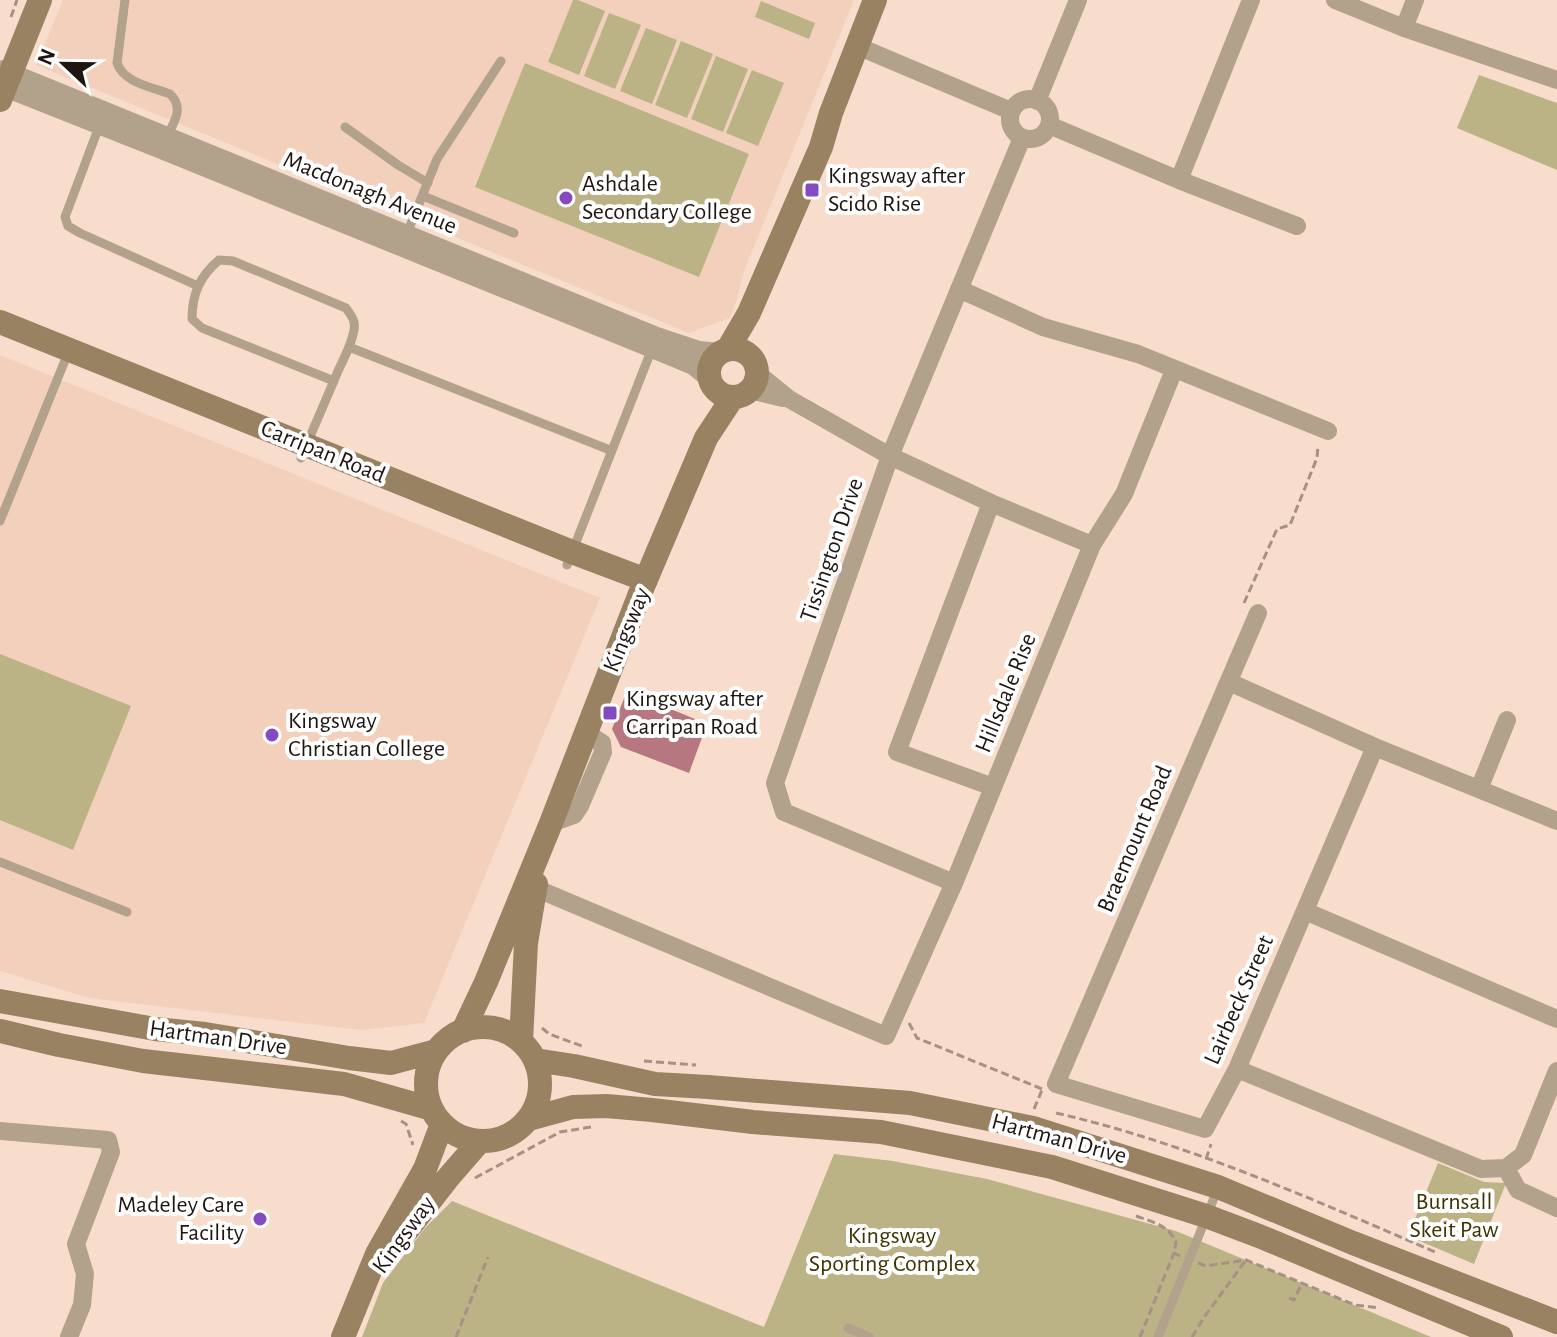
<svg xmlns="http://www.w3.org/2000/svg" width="1557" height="1337" font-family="'Alegreya Sans',sans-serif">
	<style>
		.built { fill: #f3d0bc }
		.green { fill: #bbb285 }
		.water { fill: #b67780 }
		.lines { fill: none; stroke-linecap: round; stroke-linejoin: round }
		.path { stroke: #a69185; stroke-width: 3; stroke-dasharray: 8 4; stroke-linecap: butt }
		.lane { stroke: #b2a28c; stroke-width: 9 }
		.street { stroke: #b2a28c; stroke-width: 18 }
		.secondary { stroke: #998261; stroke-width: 24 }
		.poi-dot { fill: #834ac1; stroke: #fff; stroke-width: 3 }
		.labels { text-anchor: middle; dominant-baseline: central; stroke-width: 8; stroke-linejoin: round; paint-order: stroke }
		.poi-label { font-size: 24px; fill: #1f1510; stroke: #fff; text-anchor: start }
		.street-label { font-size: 24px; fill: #1f1510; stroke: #fff }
		.park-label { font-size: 24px; fill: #3e3401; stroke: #fff }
	</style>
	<rect width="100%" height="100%" fill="#f8ddcc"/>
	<path class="built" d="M 63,0 L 854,0 L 744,271 L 738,296 L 730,318 L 689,333 L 36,65 Z
		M 0,355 L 600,598 L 424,1023 L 361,1030 L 89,998 L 0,971 Z"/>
	<path class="green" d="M 573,0 L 578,0 L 605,11 L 579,75 L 548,62 Z
		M 761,1 L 815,23 L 809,39 L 755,17 Z
		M 609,13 L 641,25 L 615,89 L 584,76 Z
		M 646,28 L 677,40 L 652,104 L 620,91 Z
		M 681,41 L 713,54 L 687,118 L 655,105 Z
		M 716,56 L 748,69 L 723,132 L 691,119 Z
		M 525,63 L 749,154 L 699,277 L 475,187 Z
		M 752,70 L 784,83 L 758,146 L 726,133 Z
		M 1479,75 L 1557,103 L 1557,170 L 1457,128 Z
		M 0,654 L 131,706 L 73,850 L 0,820 Z
		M 834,1154 L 893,1161 L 987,1179 L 1176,1231 L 1431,1337 L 362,1337 L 383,1283 L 425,1228 L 452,1201 L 764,1327 Z
		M 1438,1163 L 1484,1182 L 1506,1183 L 1474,1264 L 1408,1236 Z"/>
	<path class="water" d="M 627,691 L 707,724 L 689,773 L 621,747 L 612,729 Z"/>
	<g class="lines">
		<path class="path" d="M 11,17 L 17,0
			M 1244,603 L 1277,529 L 1290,525 L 1317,458 L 1318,445
			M 909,1023 L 917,1038 L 1042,1089
			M 542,1028 L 549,1034 L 582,1046
			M 644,1061 L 696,1065
			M 1034,1109 L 1042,1090
			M 1056,1113 C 1187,1143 1312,1199 1435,1252
			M 401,1121 L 406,1124 L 413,1145
			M 1206,1159 L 1211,1144
			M 475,1178 L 560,1132 L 591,1127
			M 1136,1216 C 1153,1222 1168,1225 1176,1242 L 1174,1253 L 1180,1256
			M 1198,1263 L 1206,1266 L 1246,1260 L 1355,1305 L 1380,1308
			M 1289,1298 L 1294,1300 L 1302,1283
			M 456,1337 L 488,1257
			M 1140,1337 L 1174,1253
			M 1192,1337 L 1205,1316 L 1246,1260"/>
		<path class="lane" d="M 125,0 L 117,63 C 124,83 152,87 170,94 C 184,107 175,121 167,136
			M 100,124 L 65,217 L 68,226 L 80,233 L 198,286
			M 345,127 L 398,165 L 428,183
			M 423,196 L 514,233
			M 406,236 L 437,159 L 501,61
			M 349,347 L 610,450
			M 301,458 C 313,429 326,400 338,371 C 344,358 352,344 354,330 C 356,321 351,315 346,308 L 233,261 L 219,260 C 200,276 192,294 192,319 L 202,328 L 334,381
			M 0,521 L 68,353
			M 567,565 L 653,346
			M 0,862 L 127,912
			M 848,1328 L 869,1337
			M 1158,1337 L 1218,1188"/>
		<path class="street" d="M 1335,0 L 1404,28 L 1557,80
			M 1404,28 L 1415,0
			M 857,46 L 1011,111
			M 3,69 L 657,336 L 699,350 L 720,352
			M 0,86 L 161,150 L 652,349 L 693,366 L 709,379
			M1010 119a20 20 0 1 1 40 0a20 20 0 1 1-40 0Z
			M 1037,101 L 1078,0
			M 1049,125 L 1179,180 L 1297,226
			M 1179,180 L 1251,0
			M 959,289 L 1043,327 L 1138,354 L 1328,431
			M 757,373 L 789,399 L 890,456 L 991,503 L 1092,545
			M 750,390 L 783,398
			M 991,503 L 897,752 L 993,787
			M 1258,613 L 1056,1084 L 1205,1129 L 1237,1069 L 1375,747
			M 1229,682 L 1375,747 L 1557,821
			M 1479,789 L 1507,720
			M 551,823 L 574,815 L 580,806 L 603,752 L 602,743 L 586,733
			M 954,883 L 784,812 L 775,783 L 890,456 L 1022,138
			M 535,888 L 886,1036 L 954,883 L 1092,545 L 1124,494 L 1174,370
			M 1305,911 L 1557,1019
			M 1237,1069 L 1481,1169 L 1506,1168 L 1523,1155 L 1557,1071
			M 0,1131 L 108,1140 L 111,1152 L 76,1244 L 85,1274 L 82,1305 L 69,1337
			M 1506,1168 L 1518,1190 L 1557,1208"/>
		<path class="secondary" d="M 0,100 L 40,0
			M 0,322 L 572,552 L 646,580
			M709 373a24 24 0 1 1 48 0a24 24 0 1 1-48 0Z
			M 728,349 L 749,313 L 821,147 L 831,113 L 875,0
			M 0,1001 L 155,1029 L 205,1034 L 349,1058 L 391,1063 L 436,1051
			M426 1084a57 57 0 1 1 114 0a57 57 0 1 1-114 0Z
			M 0,1031 L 59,1045 L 143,1061 L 344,1084 L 432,1109
			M 463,1031 L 486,982 L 551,823 L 639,596 L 706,438 L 733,397
			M 521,1041 L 526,943 L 536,884
			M 535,1060 L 574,1066 L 655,1084 L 708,1087 L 910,1103 L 1033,1128 L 1218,1187 L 1353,1243 L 1557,1322
			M 529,1119 L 573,1107 L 606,1106 L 652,1110 L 753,1122 L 881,1132 L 1052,1167 L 1206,1216 L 1259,1236 L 1501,1337
			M 401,1238 L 447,1179 L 480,1141
			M 343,1337 L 377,1254 L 425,1169 L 442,1124"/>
	</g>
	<g class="poi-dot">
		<rect x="804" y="182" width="16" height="16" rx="4"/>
		<circle cx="566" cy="198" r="8"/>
		<rect x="602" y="705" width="16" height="16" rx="4"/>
		<circle cx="272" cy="735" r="8"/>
		<circle cx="260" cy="1219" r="8"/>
	</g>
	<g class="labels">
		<g class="poi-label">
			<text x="828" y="176">Kingsway after<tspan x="828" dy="28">Scido Rise</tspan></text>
			<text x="582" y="184">Ashdale<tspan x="582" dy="28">Secondary College</tspan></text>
			<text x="626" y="699">Kingsway after<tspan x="626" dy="28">Carripan Road</tspan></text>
			<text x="288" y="721">Kingsway<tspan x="288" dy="28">Christian College</tspan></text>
			<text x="244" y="1205" text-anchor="end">Madeley Care<tspan x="244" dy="28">Facility</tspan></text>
		</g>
		<g class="street-label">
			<text transform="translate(370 193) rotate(22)">Macdonagh Avenue</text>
			<text transform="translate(323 452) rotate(22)">Carripan Road</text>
			<text transform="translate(832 550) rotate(-71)">Tissington Drive</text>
			<text transform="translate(627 630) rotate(-68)">Kingsway</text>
			<text transform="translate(1006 693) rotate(-68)">Hillsdale Rise</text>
			<text transform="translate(1135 839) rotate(-67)">Braemount Road</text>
			<text transform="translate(1239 1000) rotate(-66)">Lairbeck Street</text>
			<text transform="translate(218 1038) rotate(8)">Hartman Drive</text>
			<text transform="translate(1059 1139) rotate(15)">Hartman Drive</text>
			<text transform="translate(404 1235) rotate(-54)">Kingsway</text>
		</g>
		<g class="park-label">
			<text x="1454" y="1202">Burnsall<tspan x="1454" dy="28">Skeit Paw</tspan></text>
			<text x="892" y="1236">Kingsway<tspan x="892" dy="28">Sporting Complex</tspan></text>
		</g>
	</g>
	<g transform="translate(64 64) rotate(292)" stroke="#ffffff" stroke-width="6" paint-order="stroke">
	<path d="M0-6L14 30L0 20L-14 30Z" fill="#1f1510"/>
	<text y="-12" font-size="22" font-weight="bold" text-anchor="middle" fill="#1f1510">N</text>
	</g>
</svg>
